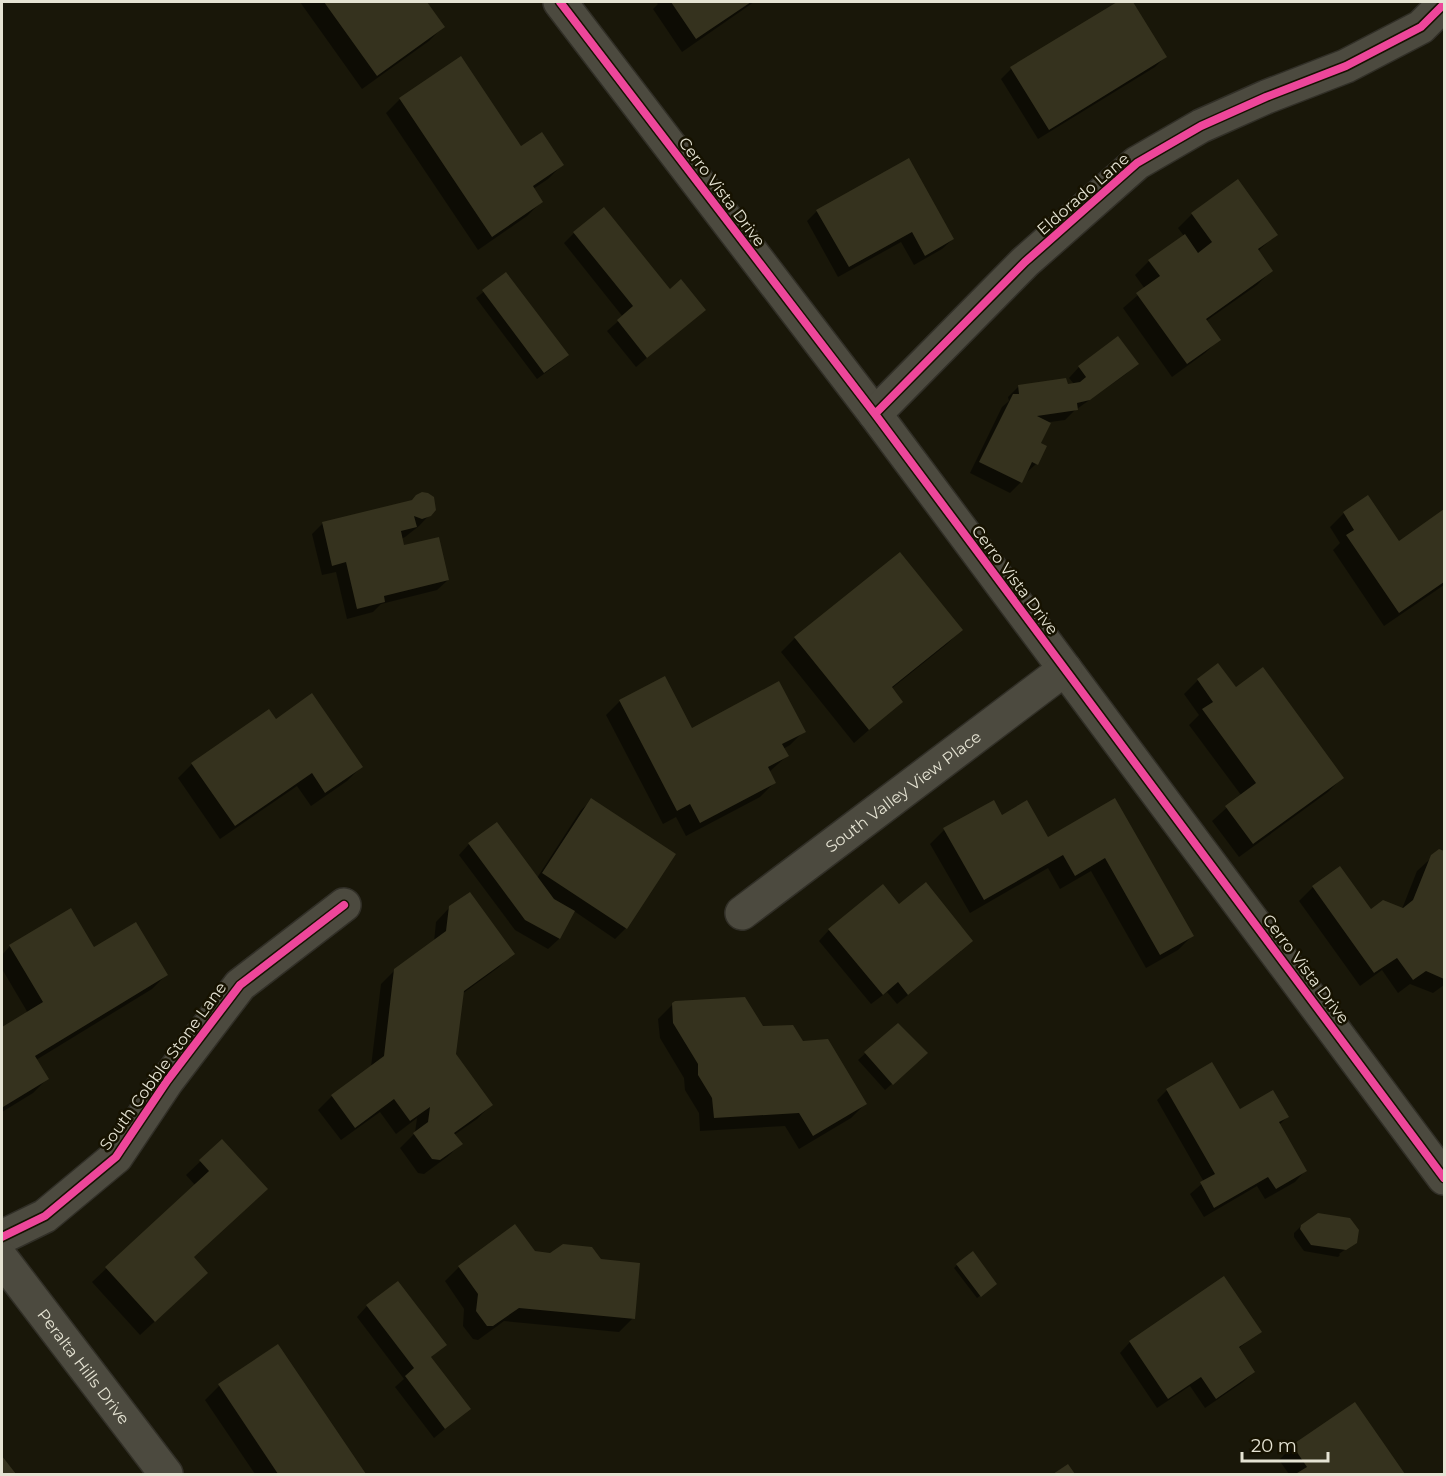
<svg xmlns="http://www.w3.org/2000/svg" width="1446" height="1476" font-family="Montserrat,sans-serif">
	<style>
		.shadow { fill: #0007 }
		.building { fill: #35321e }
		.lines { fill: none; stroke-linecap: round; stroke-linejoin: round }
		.minor-casing { stroke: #312f27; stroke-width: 36 }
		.tertiary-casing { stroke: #312f27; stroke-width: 36 }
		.minor { stroke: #4c4a3f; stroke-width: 33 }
		.tertiary { stroke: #4c4a3f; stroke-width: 33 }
		.cycleway-casing { stroke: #161200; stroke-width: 11 }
		.cycleway { stroke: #ed469a; stroke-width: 8 }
		.labels { text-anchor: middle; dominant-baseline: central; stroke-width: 5; stroke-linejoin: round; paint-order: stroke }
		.street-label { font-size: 16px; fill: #e5e3d3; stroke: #161200 }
	</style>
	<rect width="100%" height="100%" fill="#191709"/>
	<path class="shadow" d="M 300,2 L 425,2 L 443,27 L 429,41 L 362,89 Z
		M 656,2 L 754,2 L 682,52 L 653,9 L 658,4 Z
		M 1120,2 L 1132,2 L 1165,57 L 1155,67 L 1038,139 L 1001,79 L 1011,69 Z
		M 460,58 L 521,148 L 562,165 L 548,179 L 533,189 L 541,202 L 527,216 L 478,250 L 386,113 L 400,99 Z
		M 817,211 L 953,239 L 942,249 L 914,265 L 901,242 L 838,277 L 807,221 Z
		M 1192,214 L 1276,235 L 1258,251 L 1271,271 L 1257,285 L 1206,321 L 1219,340 L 1205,353 L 1172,377 L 1123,308 L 1145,289 L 1135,275 L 1149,261 L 1184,236 L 1178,228 Z
		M 574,233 L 669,291 L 704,310 L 636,367 L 607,331 L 623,317 L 564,243 Z
		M 506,274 L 560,362 L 537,379 L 476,298 Z
		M 1137,363 L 1126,374 L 1074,411 L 1065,420 L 1050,422 L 1040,444 L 1045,446 L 1036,464 L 1025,474 L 1021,482 L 1010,493 L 970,473 L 1002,407 L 1009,401 L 1008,397 L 1019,386 L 1074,384 L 1069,378 L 1079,367 Z
		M 1367,497 L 1398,543 L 1444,511 L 1444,585 L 1384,626 L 1333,550 L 1340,543 L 1330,527 L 1344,513 Z
		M 434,510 L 419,526 L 405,537 L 401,539 L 402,547 L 448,580 L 437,590 L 381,604 L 373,612 L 347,619 L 336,572 L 322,575 L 312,534 L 323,523 Z
		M 899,554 L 961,630 L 947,644 L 891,689 L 901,702 L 854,743 L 781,652 L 795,638 Z
		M 1218,665 L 1236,690 L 1342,778 L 1328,792 L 1239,857 L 1212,821 L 1241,795 L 1189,725 L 1199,715 L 1184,694 L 1198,680 Z
		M 665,678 L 692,730 L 804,731 L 790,745 L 783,749 L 787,756 L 769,772 L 774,783 L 760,797 L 686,836 L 676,817 L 663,824 L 606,715 L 620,701 Z
		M 276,721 L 361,767 L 347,781 L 311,806 L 297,786 L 220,839 L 178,778 L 192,764 Z
		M 592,800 L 674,854 L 626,928 L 615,939 L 574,911 L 559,939 L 548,949 L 515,930 L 459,855 L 469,844 L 537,878 L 581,810 Z
		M 1115,800 L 1192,936 L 1178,950 L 1146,968 L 1091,871 L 1060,889 L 1048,868 L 970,913 L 930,844 L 944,830 L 1001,817 L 1047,839 Z
		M 1440,850 L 1444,852 L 1444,985 L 1433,993 L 1410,984 L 1398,993 L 1382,970 L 1360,986 L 1299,901 L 1313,887 L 1371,911 L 1402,909 L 1417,871 Z
		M 899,906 L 961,951 L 897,1004 L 887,992 L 871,1004 L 819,941 L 829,930 Z
		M 450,907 L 513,953 L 499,967 L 462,994 L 454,1054 L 491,1105 L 477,1119 L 454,1135 L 461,1144 L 447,1157 L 424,1174 L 418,1173 L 400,1148 L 415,1133 L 417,1118 L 396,1134 L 380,1112 L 341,1140 L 318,1110 L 332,1096 L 371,1067 L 381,984 L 395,970 L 434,942 L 436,922 Z
		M 10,946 L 166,975 L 152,989 L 36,1060 L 47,1079 L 33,1093 L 2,1112 L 2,1028 L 28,1013 L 2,969 L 2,955 Z
		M 673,1004 L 762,1028 L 865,1104 L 851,1118 L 799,1149 L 785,1126 L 700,1131 L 699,1113 L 685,1090 L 684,1078 L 660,1038 L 658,1019 Z
		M 897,1025 L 919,1060 L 885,1090 L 858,1060 Z
		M 1167,1090 L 1239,1111 L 1287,1117 L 1279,1125 L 1305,1171 L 1295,1182 L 1265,1199 L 1257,1186 L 1204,1217 L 1190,1194 L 1204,1182 L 1157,1100 Z
		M 222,1141 L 192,1258 L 192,1287 L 140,1335 L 92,1282 L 195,1185 L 186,1175 Z
		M 515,1226 L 534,1253 L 633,1318 L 619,1332 L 504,1321 L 478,1340 L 473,1339 L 463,1326 L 464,1309 L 445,1281 L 459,1267 Z
		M 1301,1226 L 1351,1245 L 1339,1254 L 1340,1255 L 1338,1257 L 1304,1251 L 1294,1237 L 1294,1233 Z
		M 957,1265 L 992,1287 L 977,1298 L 954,1268 Z
		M 367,1306 L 445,1345 L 430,1358 L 469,1409 L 434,1438 L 395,1387 L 404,1379 L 357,1317 Z
		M 1260,1331 L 1238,1349 L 1254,1372 L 1243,1382 L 1205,1408 L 1190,1386 L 1157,1408 L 1120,1353 L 1130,1342 Z
		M 278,1346 L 364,1474 L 255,1474 L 205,1400 L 219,1386 Z
		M 1354,1404 L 1403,1474 L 1289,1474 L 1279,1460 L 1293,1446 Z"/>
	<path class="building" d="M 324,2 L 427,2 L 445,27 L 377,76 Z
		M 671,2 L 751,2 L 696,39 Z
		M 1117,2 L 1133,2 L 1167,57 L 1049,130 L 1010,67 Z
		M 461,56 L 521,146 L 542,132 L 564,165 L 533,186 L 543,202 L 492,237 L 399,98 Z
		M 909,158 L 954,239 L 925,256 L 912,232 L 849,267 L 816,210 Z
		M 1238,179 L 1278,235 L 1258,249 L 1273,271 L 1206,319 L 1221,340 L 1187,364 L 1136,293 L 1160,276 L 1148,260 L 1185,234 L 1198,253 L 1212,242 L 1191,213 Z
		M 604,207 L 670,289 L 681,279 L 706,310 L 647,358 L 617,320 L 633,306 L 573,232 Z
		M 506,272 L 569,355 L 544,373 L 482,290 Z
		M 1118,336 L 1139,364 L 1090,400 L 1077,403 L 1078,410 L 1037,416 L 1051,423 L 1041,443 L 1047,446 L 1038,465 L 1032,462 L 1022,483 L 979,462 L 1013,394 L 1019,394 L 1018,385 L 1066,378 L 1068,384 L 1080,382 L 1086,377 L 1078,366 Z
		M 422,492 L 428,493 L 434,497 L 436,510 L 431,516 L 422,519 L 414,516 L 417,527 L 401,531 L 404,545 L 439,537 L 449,580 L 384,596 L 385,602 L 357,609 L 346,562 L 332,566 L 322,522 L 412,500 L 416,495 Z
		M 1368,495 L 1399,541 L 1444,509 L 1444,582 L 1399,613 L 1346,535 L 1354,530 L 1343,512 Z
		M 900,552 L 963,630 L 892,687 L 903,702 L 869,730 L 794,637 Z
		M 1218,663 L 1236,687 L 1263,667 L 1344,778 L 1253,844 L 1225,806 L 1256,783 L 1202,709 L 1213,702 L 1197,679 Z
		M 665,676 L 692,728 L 779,681 L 806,732 L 782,744 L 789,756 L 768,767 L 776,783 L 700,823 L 690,804 L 677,811 L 619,700 Z
		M 312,693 L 363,767 L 325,793 L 312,773 L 235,826 L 191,763 L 269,709 L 276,719 Z
		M 591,798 L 676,854 L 627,929 L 542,873 Z
		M 1115,798 L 1194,936 L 1160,955 L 1105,858 L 1075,876 L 1063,855 L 984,900 L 943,828 L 994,800 L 1002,815 L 1027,800 L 1048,837 Z
		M 497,822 L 554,899 L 575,911 L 560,939 L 525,920 L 468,843 Z
		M 1439,849 L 1444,851 L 1444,979 L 1426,971 L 1413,980 L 1397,958 L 1374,973 L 1312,886 L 1340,866 L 1371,909 L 1383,900 L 1403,908 L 1413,900 L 1431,855 Z
		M 926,882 L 973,941 L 908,995 L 898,982 L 883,995 L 828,929 L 883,884 L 899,904 Z
		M 470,892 L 515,954 L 464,991 L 456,1054 L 493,1105 L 454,1133 L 463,1144 L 440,1160 L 432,1159 L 413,1133 L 428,1122 L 430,1107 L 410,1121 L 394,1099 L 355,1128 L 331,1095 L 384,1056 L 394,969 L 446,931 L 449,906 Z
		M 71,908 L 94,947 L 136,922 L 168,975 L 35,1056 L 49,1079 L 3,1107 L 2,1027 L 43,1002 L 9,945 Z
		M 745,997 L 763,1026 L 793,1025 L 803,1041 L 828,1039 L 867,1104 L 813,1136 L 799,1113 L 714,1118 L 712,1098 L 698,1075 L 698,1064 L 673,1023 L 672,1003 L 675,1001 Z
		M 898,1023 L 928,1053 L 893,1085 L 864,1052 Z
		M 1212,1062 L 1240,1109 L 1273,1090 L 1289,1117 L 1279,1122 L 1307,1171 L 1276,1189 L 1268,1177 L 1214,1208 L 1200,1182 L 1215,1174 L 1166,1089 Z
		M 222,1139 L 268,1189 L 194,1257 L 208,1273 L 155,1322 L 105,1267 L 209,1171 L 199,1160 Z
		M 1318,1213 L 1350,1218 L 1359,1230 L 1357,1243 L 1346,1250 L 1311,1245 L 1300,1229 L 1301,1225 Z
		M 515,1224 L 535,1251 L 550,1253 L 563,1244 L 592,1247 L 601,1259 L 640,1263 L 635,1319 L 519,1308 L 493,1326 L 487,1326 L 476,1311 L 478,1294 L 458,1266 Z
		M 973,1251 L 997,1284 L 981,1297 L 956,1264 Z
		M 1224,1276 L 1262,1332 L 1239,1347 L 1255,1372 L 1216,1399 L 1201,1377 L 1168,1399 L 1129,1341 Z
		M 398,1281 L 447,1345 L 431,1357 L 471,1409 L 445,1429 L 405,1376 L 414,1368 L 366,1305 Z
		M 278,1344 L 366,1474 L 278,1474 L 218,1384 Z
		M 1355,1402 L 1405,1474 L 1298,1474 L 1297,1473 L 1307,1467 L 1292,1445 Z
		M 2,1456 L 16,1474 L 2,1474 Z
		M 1068,1464 L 1075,1474 L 1053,1474 Z"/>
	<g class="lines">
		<defs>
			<g id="minor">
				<path d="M 560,2 L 875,414 L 1444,1178"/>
				<path d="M 875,414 L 1025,262 L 1137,163 L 1201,126 L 1266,97 L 1346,66 L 1421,27 L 1444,4"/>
				<path id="s1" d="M 742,913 L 1065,669"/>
				<path d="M 2,1237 L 45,1216 L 116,1157 L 167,1081 L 240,985 L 344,905"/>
			</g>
			<g id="tertiary">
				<path id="s2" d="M 2,1259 L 166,1474"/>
			</g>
		</defs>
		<use href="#minor" class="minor-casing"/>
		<use href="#tertiary" class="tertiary-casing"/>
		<use href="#minor" class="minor"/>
		<use href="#tertiary" class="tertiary"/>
		<defs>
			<path id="cycleway" d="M 560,2 L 875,414 L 1444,1178
				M 875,414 L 1025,262 L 1137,163 L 1201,126 L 1266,97 L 1346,66 L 1421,27 L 1444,4
				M 2,1237 L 45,1216 L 116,1157 L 167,1081 L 240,985 L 344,905"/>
		</defs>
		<use href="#cycleway" class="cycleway-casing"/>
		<use href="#cycleway" class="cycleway"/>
	</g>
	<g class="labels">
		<g class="street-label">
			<text transform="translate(722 192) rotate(53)">Cerro Vista Drive</text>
			<text transform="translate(1083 194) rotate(-41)">Eldorado Lane</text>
			<text transform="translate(1015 580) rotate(53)">Cerro Vista Drive</text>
			<text stroke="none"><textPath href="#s1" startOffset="202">South Valley View Place</textPath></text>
			<text transform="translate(1306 969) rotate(53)">Cerro Vista Drive</text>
			<text transform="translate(163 1066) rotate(-54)">South Cobble Stone Lane</text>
			<text stroke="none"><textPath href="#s2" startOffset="135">Peralta Hills Drive</textPath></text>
		</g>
	</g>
	<rect width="1446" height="1476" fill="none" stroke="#e5e3d3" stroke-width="6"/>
	<path d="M1242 1452v9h86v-9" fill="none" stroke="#e5e3d3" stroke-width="3"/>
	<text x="1251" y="1452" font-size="18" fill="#e5e3d3" stroke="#161200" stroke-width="4.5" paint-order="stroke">20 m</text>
</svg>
